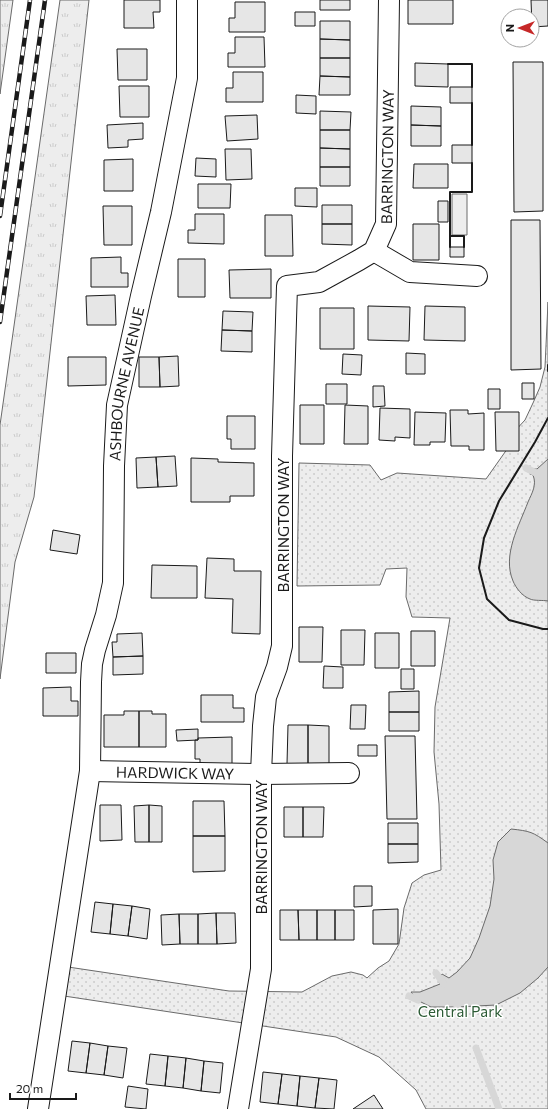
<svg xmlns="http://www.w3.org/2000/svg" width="548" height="1109" font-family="Commissioner,sans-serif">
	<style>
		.grass { fill: url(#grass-tufts); stroke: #6a6a6a }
		.park { fill: url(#park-dots); stroke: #6a6a6a }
		.pitch { fill: #ededed; stroke: #6a6a6a }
		.water { fill: #d7d7d7; stroke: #6a6a6a }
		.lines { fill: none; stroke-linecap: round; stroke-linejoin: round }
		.stream { stroke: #d7d7d7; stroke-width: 7 }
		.building { fill: #e6e6e6; stroke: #1a1a1a }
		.minor-casing { stroke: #1a1a1a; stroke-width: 22 }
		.minor { stroke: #fff; stroke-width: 20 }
		.rail-casing { stroke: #1a1a1a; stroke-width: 4.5 }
		.rail { stroke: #fff; stroke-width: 3; stroke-dasharray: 9; stroke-linecap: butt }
		.wall { stroke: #1a1a1a; stroke-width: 2 }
		.labels { text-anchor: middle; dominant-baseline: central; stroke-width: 3; stroke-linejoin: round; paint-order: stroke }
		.street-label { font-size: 15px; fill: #1a1a1a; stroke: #fff }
		.park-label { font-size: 15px; fill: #2b5a34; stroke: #fff }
	</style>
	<defs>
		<pattern id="grass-tufts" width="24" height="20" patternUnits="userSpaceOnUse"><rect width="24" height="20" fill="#ededed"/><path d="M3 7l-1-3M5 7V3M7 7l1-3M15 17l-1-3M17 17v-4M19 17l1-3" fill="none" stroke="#cbcbcb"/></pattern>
		<pattern id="park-dots" width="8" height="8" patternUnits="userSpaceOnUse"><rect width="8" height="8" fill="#ededed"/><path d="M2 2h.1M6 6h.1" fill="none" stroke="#cbcbcb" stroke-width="1.8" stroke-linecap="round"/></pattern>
	</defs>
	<rect width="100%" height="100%" fill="#fff"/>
	<path class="grass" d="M 0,0 L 13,0 L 0,94 Z
		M 60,0 L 89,0 L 34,497 L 15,562 L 0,679 L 0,425 Z"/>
	<path class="park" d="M 548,302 L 548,1109 L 426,1109 L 416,1090 L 379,1057 L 336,1037 L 64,996 L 68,967 L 229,991 L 302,992 L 332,976 L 351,972 L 363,975 L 367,978 L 378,968 L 389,961 L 399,944 L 404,908 L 412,883 L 424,875 L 441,870 L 439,804 L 434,752 L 435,707 L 450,618 L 412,617 L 406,597 L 407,568 L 386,569 L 380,585 L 297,586 L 299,463 L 370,465 L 381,480 L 397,473 L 486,479 L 510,445 L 513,433 L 525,420 L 533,403 L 540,387 L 545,367 Z"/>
	<path class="pitch" d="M 452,194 L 467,194 L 467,235 L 452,235 Z"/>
	<path class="water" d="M 548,459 L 548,601 C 543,600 534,601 530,599 C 522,596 516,588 513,581 C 502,555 519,526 528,502 C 532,493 537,485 533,475 L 530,474 L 532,469 L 537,469 Z
		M 511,829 C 530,831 533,832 548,843 L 548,967 L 538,978 L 520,993 L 496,1005 L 457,1007 L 431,1007 L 417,1000 L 411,992 L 420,992 L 440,984 L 438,979 L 442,974 L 449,978 L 457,972 L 470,958 L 479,938 L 490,906 L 494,879 L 493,860 L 498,842 Z"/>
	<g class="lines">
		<path class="stream" d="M 526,468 L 538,474
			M 436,973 L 444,984
			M 409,996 L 418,1000
			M 457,1007 L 461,1012
			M 476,1048 L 499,1109"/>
	</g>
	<path class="building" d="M 124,0 L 160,0 L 160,12 L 153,12 L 154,28 L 124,28 Z
		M 320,0 L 350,0 L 350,10 L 320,10 Z
		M 408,0 L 453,0 L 453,24 L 408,24 Z
		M 531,0 L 548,0 L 548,26 L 532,27 Z
		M 235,2 L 265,2 L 265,32 L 229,32 L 229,18 L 235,18 Z
		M 295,12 L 315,12 L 315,26 L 295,26 Z
		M 320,21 L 350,21 L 350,40 L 320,39 Z
		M 235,37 L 264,37 L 265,67 L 228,67 L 228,53 L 235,53 Z
		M 320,39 L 350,40 L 350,58 L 320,58 Z
		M 117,49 L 147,49 L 147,80 L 118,80 Z
		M 320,58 L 350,58 L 350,77 L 320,76 Z
		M 513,62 L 543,62 L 543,211 L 514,212 Z
		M 415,63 L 448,64 L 448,87 L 415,86 Z
		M 233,72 L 263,72 L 263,102 L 226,102 L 226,88 L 233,88 Z
		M 320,76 L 350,77 L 350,95 L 319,95 Z
		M 119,86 L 149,86 L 149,117 L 120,117 Z
		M 450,87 L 472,87 L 472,103 L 450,103 Z
		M 296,95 L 316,96 L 316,114 L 296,113 Z
		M 411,106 L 441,107 L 441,126 L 411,125 Z
		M 320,111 L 351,112 L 350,130 L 320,130 Z
		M 257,115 L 258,139 L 227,141 L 225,116 Z
		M 143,123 L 143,139 L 128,140 L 128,147 L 108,148 L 107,125 Z
		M 411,125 L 441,126 L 441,146 L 411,146 Z
		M 320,130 L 350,130 L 350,149 L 320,148 Z
		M 452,145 L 472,145 L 472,163 L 452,163 Z
		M 320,148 L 350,149 L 350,167 L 320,167 Z
		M 225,149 L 251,149 L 252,179 L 226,180 Z
		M 196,158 L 216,159 L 216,177 L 195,176 Z
		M 133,159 L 133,191 L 104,191 L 104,160 Z
		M 414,164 L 448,164 L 448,188 L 413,188 Z
		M 320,167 L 350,167 L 350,186 L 320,186 Z
		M 198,184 L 231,184 L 230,208 L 198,208 Z
		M 295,188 L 317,188 L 317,207 L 295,206 Z
		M 438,201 L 448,201 L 448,222 L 438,222 Z
		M 322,205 L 352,205 L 352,224 L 322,224 Z
		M 103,206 L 132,206 L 132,245 L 104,245 Z
		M 195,214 L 224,214 L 224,244 L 188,243 L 188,230 L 195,230 Z
		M 265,215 L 292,215 L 293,256 L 265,256 Z
		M 511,220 L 540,220 L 541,369 L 511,370 Z
		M 322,224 L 352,224 L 352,245 L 322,244 Z
		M 413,224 L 439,224 L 439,260 L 413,260 Z
		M 450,247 L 464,247 L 464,257 L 450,257 Z
		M 121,257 L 121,273 L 128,273 L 128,287 L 91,287 L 91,258 Z
		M 178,259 L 205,259 L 205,297 L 178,297 Z
		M 271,269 L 271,298 L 230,298 L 229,270 Z
		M 115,295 L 116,325 L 87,325 L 86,296 Z
		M 368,306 L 410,307 L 409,341 L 368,340 Z
		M 425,306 L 465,307 L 465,341 L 424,340 Z
		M 320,308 L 354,308 L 354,349 L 320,349 Z
		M 223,311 L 253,312 L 252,331 L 222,330 Z
		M 222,330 L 252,331 L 252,352 L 221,351 Z
		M 406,353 L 425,354 L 425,374 L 406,374 Z
		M 343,354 L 362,355 L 361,375 L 342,374 Z
		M 178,356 L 179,386 L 160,387 L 159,357 Z
		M 68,357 L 106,357 L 106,385 L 68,386 Z
		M 139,357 L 159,357 L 160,387 L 139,387 Z
		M 522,383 L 534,383 L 534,399 L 522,399 Z
		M 326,384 L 347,384 L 347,404 L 326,404 Z
		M 373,386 L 384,386 L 385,406 L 373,407 Z
		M 488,389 L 500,389 L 500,409 L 488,409 Z
		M 300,405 L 324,405 L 324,444 L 300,444 Z
		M 345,405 L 368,406 L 368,444 L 344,444 Z
		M 380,408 L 410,409 L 410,438 L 395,437 L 395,441 L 379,440 Z
		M 450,410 L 468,410 L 468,414 L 484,413 L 484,450 L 469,450 L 469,446 L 451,446 Z
		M 415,412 L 446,413 L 445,442 L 430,442 L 430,445 L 414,445 Z
		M 495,412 L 519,412 L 519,451 L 496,451 Z
		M 227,416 L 255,416 L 255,449 L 231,449 L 231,439 L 227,439 Z
		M 175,456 L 177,486 L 158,487 L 156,457 Z
		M 156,457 L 158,487 L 137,488 L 136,458 Z
		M 191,458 L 218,459 L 218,462 L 254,463 L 254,496 L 230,496 L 230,502 L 191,502 Z
		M 53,530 L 80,535 L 77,554 L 50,550 Z
		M 207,558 L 234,559 L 234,571 L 261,571 L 260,634 L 232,633 L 233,599 L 205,598 Z
		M 152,565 L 197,566 L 197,598 L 151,598 Z
		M 299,627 L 323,627 L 322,662 L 299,662 Z
		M 341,630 L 365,630 L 364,665 L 341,665 Z
		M 411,631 L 435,631 L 435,666 L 411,666 Z
		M 142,633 L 143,656 L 113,657 L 112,642 L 117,642 L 117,634 Z
		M 375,633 L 399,633 L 399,668 L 375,668 Z
		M 46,653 L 76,653 L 76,673 L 46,673 Z
		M 143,656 L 143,674 L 113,675 L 113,657 Z
		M 324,666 L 343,667 L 343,688 L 323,688 Z
		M 401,669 L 414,669 L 414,689 L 401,689 Z
		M 71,687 L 71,701 L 78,701 L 78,716 L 43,716 L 43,688 Z
		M 419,691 L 419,712 L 389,712 L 389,692 Z
		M 201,695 L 233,695 L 233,708 L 244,708 L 244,722 L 201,722 Z
		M 351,705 L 366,705 L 365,729 L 350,729 Z
		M 124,711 L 139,711 L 139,747 L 104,747 L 104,715 L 124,715 Z
		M 139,711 L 152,711 L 152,714 L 166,714 L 166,747 L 139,747 Z
		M 389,712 L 419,712 L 419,731 L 389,731 Z
		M 288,725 L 308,725 L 308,764 L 287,764 Z
		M 308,725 L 329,726 L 329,765 L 308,764 Z
		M 198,729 L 198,740 L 177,741 L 176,730 Z
		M 385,736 L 415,736 L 417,819 L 387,819 Z
		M 232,737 L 232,764 L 200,765 L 200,759 L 195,759 L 195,740 L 198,740 L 198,738 Z
		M 358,745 L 377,745 L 377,756 L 358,756 Z
		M 193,801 L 224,801 L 225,836 L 193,836 Z
		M 100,805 L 121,805 L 122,840 L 100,841 Z
		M 149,805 L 149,842 L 135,842 L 134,806 Z
		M 149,805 L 162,806 L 162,842 L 149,842 Z
		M 284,807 L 303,807 L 303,837 L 284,837 Z
		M 303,807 L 324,807 L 323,837 L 303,837 Z
		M 388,823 L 418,823 L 418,844 L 388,844 Z
		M 193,836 L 225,836 L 225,871 L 193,872 Z
		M 388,844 L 418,844 L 418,862 L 388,863 Z
		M 354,886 L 372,886 L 372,906 L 354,907 Z
		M 95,902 L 113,904 L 110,934 L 91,932 Z
		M 113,904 L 132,906 L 128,936 L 110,934 Z
		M 132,906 L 150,909 L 147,939 L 128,936 Z
		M 398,909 L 398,944 L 373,944 L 373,910 Z
		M 280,910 L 298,910 L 299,940 L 280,940 Z
		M 298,910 L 317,910 L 317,940 L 299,940 Z
		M 317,910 L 335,910 L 335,940 L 317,940 Z
		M 335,910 L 354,910 L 354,940 L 335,940 Z
		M 216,913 L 235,913 L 236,943 L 217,944 Z
		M 216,913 L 217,944 L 198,944 L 198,914 Z
		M 179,914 L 198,914 L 198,944 L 180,944 Z
		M 179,914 L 180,944 L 162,945 L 161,915 Z
		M 72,1041 L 90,1043 L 86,1073 L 68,1071 Z
		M 90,1043 L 108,1046 L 104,1075 L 86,1073 Z
		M 108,1046 L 127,1048 L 123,1078 L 104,1075 Z
		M 150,1054 L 168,1056 L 165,1086 L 146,1084 Z
		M 168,1056 L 186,1058 L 183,1088 L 165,1086 Z
		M 186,1058 L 204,1061 L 201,1091 L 183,1088 Z
		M 204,1061 L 223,1063 L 220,1093 L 201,1091 Z
		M 263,1072 L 282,1074 L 278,1104 L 260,1102 Z
		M 282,1074 L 300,1076 L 297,1106 L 278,1104 Z
		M 300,1076 L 319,1078 L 315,1108 L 297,1106 Z
		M 319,1078 L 337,1080 L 334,1109 L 315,1108 Z
		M 128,1086 L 148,1089 L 146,1109 L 125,1107 Z
		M 374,1095 L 383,1109 L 353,1109 Z"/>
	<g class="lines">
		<defs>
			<g id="minor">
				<path d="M 374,251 L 410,272 L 477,276"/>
				<path id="s1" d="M 90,771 L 261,774 L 349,773"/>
				<path id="s2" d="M 38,1109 L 90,771 L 91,682 L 92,664 L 95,650 L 106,615 L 113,583 L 114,466 L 117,405 L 141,296 L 161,212 L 187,78 L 187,0"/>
				<path id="s3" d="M 238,1109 L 261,969 L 261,774 L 263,726 L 266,697 L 277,667 L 282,646 L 282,456 L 287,286 L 319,282 L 359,260 L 374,251 L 386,224 L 389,0"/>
			</g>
		</defs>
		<use href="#minor" class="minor-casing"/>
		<use href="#minor" class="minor"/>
		<defs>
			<path id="rail" d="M 0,216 L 30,0
				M 0,322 L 45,0"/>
		</defs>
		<use href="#rail" class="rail-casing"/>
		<use href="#rail" class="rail"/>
		<path class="wall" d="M 448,64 L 472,64 L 472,87
			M 472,103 L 472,145
			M 450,236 L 464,236 L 464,247
			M 450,247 L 450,192 L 472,192 L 472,163
			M 548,371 L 548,365
			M 548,418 L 535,442 L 499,501 L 484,538 L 479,568 L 487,599 L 509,620 L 543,629 L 548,629"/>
	</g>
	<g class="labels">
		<g class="street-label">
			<text stroke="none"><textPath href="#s3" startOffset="1020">BARRINGTON WAY</textPath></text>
			<text stroke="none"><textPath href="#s2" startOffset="733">ASHBOURNE AVENUE</textPath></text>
			<text transform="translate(283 525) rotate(-90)">BARRINGTON WAY</text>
			<text stroke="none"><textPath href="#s1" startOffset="85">HARDWICK WAY</textPath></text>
			<text transform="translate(261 847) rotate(-90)">BARRINGTON WAY</text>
		</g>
		<g class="park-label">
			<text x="460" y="1011">Central Park</text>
		</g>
	</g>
	<g transform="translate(520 28) rotate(270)"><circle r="19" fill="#ffffff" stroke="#a3a3a3"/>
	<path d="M0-3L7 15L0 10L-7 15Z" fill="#c62828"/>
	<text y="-6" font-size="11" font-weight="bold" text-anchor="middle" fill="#1a1a1a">N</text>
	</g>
	<path d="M10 1093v6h66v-6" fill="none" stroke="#1a1a1a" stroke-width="2"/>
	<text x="16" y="1093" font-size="12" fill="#1a1a1a" stroke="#ffffff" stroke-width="3" paint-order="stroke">20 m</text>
</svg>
